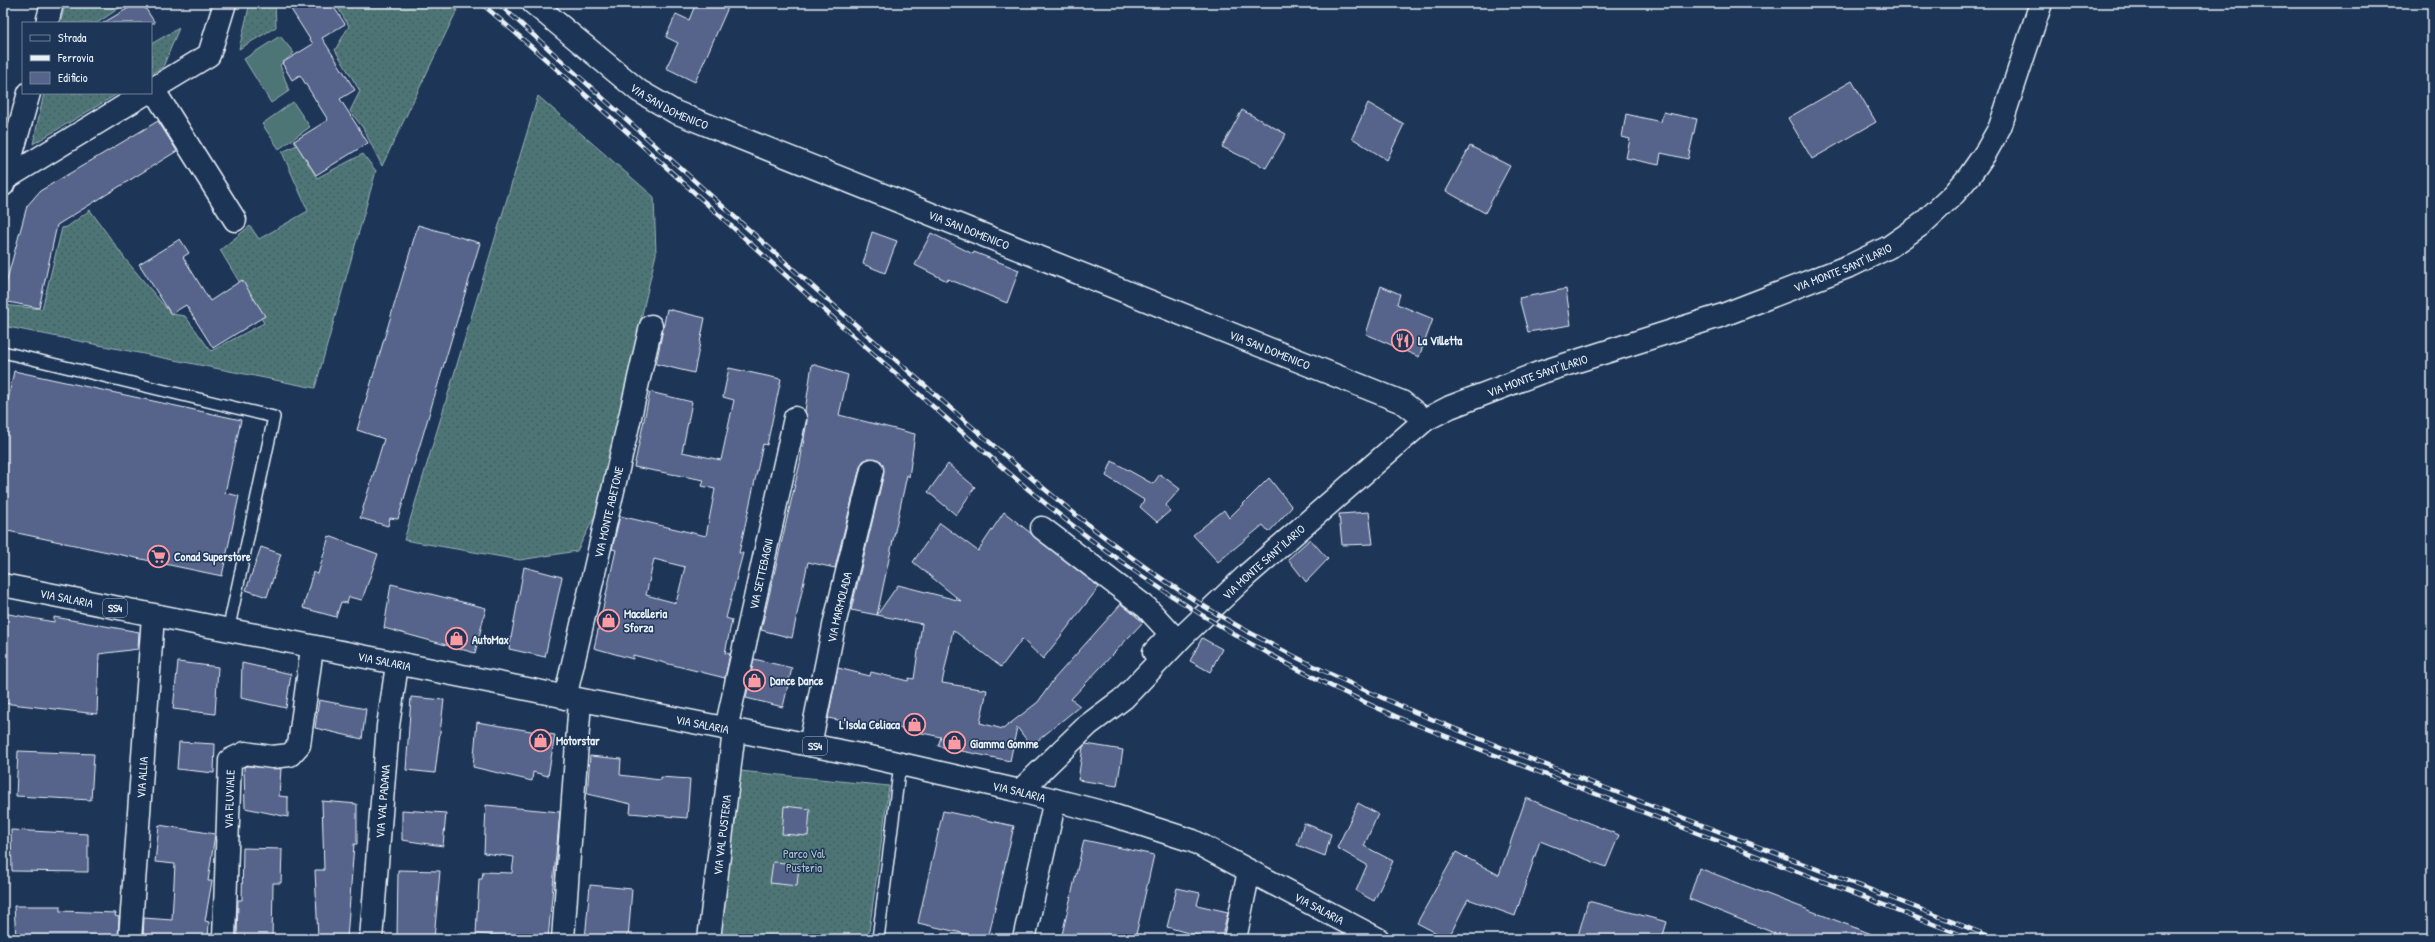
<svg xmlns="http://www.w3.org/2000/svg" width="2435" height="942" font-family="'Patrick Hand',sans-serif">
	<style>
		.grass { fill: url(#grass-dots); stroke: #9ab2b7 }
		.garden { fill: #4d7476; stroke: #9ab2b7 }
		.building { fill: #56648b; stroke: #e8f1f8; fill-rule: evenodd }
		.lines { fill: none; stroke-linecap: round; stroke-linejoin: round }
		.service-casing { stroke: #e8f1f8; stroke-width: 14 }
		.minor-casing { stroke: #e8f1f8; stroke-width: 25 }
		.primary-casing { stroke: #e8f1f8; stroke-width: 25 }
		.service { stroke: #1d3557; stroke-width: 11 }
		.minor { stroke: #1d3557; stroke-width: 22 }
		.primary { stroke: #1d3557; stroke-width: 22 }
		.rail-casing { stroke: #e8f1f8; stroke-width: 4.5 }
		.rail { stroke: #1d3557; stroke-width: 3; stroke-dasharray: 9; stroke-linecap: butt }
		.labels { text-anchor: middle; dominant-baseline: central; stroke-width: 3; stroke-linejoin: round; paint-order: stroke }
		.shield { fill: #1d3557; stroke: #abb9c8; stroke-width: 1 }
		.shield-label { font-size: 11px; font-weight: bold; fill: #e8f1f8 }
		.street-label { font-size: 12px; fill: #e8f1f8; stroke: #1d3557 }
		.poi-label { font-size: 12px; font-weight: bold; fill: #e8f1f8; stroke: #1d3557; text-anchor: start }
		.park-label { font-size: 12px; fill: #b2c5ca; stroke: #1d3557 }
	</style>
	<defs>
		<pattern id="grass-dots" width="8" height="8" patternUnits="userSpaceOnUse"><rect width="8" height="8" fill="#4d7476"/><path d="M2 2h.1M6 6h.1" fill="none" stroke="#495c5e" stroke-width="1.8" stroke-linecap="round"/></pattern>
	</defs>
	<rect width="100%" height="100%" fill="#1d3557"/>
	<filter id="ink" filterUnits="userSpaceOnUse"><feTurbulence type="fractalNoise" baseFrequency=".025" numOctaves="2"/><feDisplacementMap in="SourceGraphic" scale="8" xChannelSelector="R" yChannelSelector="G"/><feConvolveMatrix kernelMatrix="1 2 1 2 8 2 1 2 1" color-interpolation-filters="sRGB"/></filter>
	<g filter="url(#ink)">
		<path class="grass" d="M 66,3 L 127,3 L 97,23 L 60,23 Z
			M 250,3 L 275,3 L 276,27 L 239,49 Z
			M 335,3 L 448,3 L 457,10 L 382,166 L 363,128 L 350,111 L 360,91 L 335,50 L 349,26 Z
			M 179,28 L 163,67 L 151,74 L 151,44 Z
			M 44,93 L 119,93 L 33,144 Z
			M 538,96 L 654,197 L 656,254 L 596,514 L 577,551 L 520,560 L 404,540 Z
			M 297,145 L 317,178 L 363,154 L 376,171 L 315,388 L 3,326 L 3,305 L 42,309 L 62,228 L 67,227 L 90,210 L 126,260 L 171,314 L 185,316 L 211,351 L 264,323 L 220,250 L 250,226 L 259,239 L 308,211 L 282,152 Z
			M 740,771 L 889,786 L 868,939 L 720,939 Z"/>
		<path class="garden" d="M 280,36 L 294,53 L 280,65 L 289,91 L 271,103 L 244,59 Z
			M 293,102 L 310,127 L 279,149 L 262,124 Z"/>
		<path class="building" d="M 137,3 L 142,3 L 155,23 L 103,23 Z
			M 287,3 L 331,3 L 345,24 L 322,38 L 355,90 L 340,99 L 368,143 L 316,175 L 294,141 L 328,120 L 300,75 L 292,80 L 282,63 L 313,44 Z
			M 696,3 L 730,3 L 695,82 L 666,68 L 678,43 L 666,37 L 676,14 L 689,20 Z
			M 1852,81 L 1876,122 L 1812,159 L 1788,118 Z
			M 1368,103 L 1404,124 L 1387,160 L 1352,138 Z
			M 1242,110 L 1286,134 L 1266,168 L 1222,147 Z
			M 1663,112 L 1697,119 L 1688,159 L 1661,153 L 1659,165 L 1626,158 L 1630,139 L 1622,137 L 1626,114 L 1661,122 Z
			M 158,121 L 177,151 L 57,225 L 39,308 L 3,301 L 3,294 L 27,206 L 40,191 Z
			M 1470,146 L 1510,166 L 1485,213 L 1446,191 Z
			M 418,225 L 480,243 L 398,519 L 390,518 L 388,526 L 360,518 L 384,439 L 357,430 Z
			M 872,232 L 897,241 L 885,273 L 863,264 Z
			M 931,233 L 973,254 L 974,252 L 1019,270 L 1007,303 L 948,279 L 947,281 L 915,265 Z
			M 180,239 L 189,253 L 183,257 L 210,301 L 242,280 L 265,316 L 213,348 L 186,305 L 171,314 L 139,264 Z
			M 1381,286 L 1400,294 L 1397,304 L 1433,319 L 1419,357 L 1366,334 Z
			M 1566,289 L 1571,325 L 1528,332 L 1519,298 Z
			M 667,309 L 705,318 L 694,373 L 656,364 Z
			M 812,364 L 848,375 L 839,415 L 915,434 L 909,477 L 907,475 L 877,615 L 851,610 L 884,473 L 881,461 L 869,458 L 863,461 L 860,467 L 835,568 L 808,562 L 792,638 L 761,630 L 800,463 L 807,421 L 805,411 Z
			M 729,368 L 781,379 L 767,445 L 763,444 L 739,553 L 743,553 L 726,618 L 732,620 L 725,653 L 730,654 L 725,678 L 633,655 L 633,659 L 594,648 L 616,550 L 612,549 L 620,516 L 706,536 L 715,489 L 702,486 L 704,480 L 634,467 L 650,392 L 692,402 L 682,452 L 721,460 L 734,400 L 723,397 ZM 654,559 L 685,567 L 676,603 L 646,595 Z
			M 14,371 L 241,420 L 225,493 L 239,496 L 222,576 L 3,530 L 3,425 Z
			M 1112,461 L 1153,484 L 1160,474 L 1180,489 L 1166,505 L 1170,511 L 1157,522 L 1140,507 L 1144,500 L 1106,476 Z
			M 948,464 L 975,487 L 956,515 L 928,492 Z
			M 1269,478 L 1292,507 L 1269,532 L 1263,525 L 1218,562 L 1193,535 L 1224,510 L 1229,518 Z
			M 1004,512 L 1099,587 L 1043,659 L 1022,639 L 1001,667 L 953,630 L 942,683 L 987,690 L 980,723 L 1003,729 L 1038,702 L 1054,679 L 1121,604 L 1143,622 L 1071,699 L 1080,706 L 1031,746 L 1017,727 L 1010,761 L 938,746 L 941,737 L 884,725 L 883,729 L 828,718 L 838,668 L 870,676 L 871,672 L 908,681 L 909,678 L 914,679 L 922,624 L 877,615 L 898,585 L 961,601 L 913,562 L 940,523 L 978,551 Z
			M 1369,512 L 1373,544 L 1342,545 L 1339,514 Z
			M 329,536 L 378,554 L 362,600 L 349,597 L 347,603 L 341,602 L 336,617 L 303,608 L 313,572 L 318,574 Z
			M 1310,539 L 1328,559 L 1306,582 L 1288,559 Z
			M 261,547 L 281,554 L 267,597 L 246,590 Z
			M 524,567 L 562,577 L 545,657 L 509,649 Z
			M 391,584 L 486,608 L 475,653 L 384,628 Z
			M 3,613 L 54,622 L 54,617 L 139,632 L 138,649 L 99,654 L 97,714 L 3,703 Z
			M 1202,638 L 1222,649 L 1210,672 L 1190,661 Z
			M 754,659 L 792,668 L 783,707 L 746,698 Z
			M 178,662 L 218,667 L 215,714 L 173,709 Z
			M 242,663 L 291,674 L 286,708 L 241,698 Z
			M 411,697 L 444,700 L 435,773 L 406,770 Z
			M 319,700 L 366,709 L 362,739 L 315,728 Z
			M 477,722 L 555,735 L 548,776 L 533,772 L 532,781 L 473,767 Z
			M 179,742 L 215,744 L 214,773 L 177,769 Z
			M 1086,744 L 1123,750 L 1117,786 L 1078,780 L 1083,747 Z
			M 18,751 L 94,754 L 91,800 L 16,796 Z
			M 590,756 L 621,759 L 620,775 L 660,780 L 660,777 L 690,779 L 687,818 L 630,813 L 631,804 L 587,794 Z
			M 247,766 L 281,769 L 279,796 L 288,797 L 288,817 L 245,808 L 244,767 Z
			M 1526,798 L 1619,835 L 1606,867 L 1540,841 L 1515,916 L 1468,899 L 1448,939 L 1417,923 L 1456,852 L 1499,875 Z
			M 322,801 L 357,804 L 357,844 L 354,844 L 347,939 L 318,939 L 315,870 L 324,870 Z
			M 1358,803 L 1378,814 L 1364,846 L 1393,861 L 1374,901 L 1356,891 L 1367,865 L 1337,848 Z
			M 486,805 L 560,812 L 548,939 L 476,934 L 479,879 L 482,879 L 483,872 L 512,873 L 514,857 L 484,853 Z
			M 784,806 L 810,809 L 808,836 L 782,834 Z
			M 402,810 L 446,813 L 443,846 L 402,840 Z
			M 943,811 L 1014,826 L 988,939 L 918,923 Z
			M 1304,823 L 1331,834 L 1325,856 L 1297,845 Z
			M 159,825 L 215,834 L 208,881 L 212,881 L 205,921 L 209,922 L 208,939 L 143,939 L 144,918 L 172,920 L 175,864 L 155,862 Z
			M 11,830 L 88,834 L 88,872 L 12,871 Z
			M 1084,840 L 1154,855 L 1135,939 L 1061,939 Z
			M 243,848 L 282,849 L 281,883 L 273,883 L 272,939 L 237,939 L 238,900 L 242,900 Z
			M 773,862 L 799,864 L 797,886 L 770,883 Z
			M 1699,868 L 1882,938 L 1881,939 L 1789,939 L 1689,899 Z
			M 398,870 L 440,871 L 434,939 L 397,939 Z
			M 590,885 L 632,889 L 628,939 L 585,939 Z
			M 1177,888 L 1200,893 L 1197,905 L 1228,912 L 1221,939 L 1209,939 L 1167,927 Z
			M 1588,901 L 1667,922 L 1662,939 L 1577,939 Z
			M 14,906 L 60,906 L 60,911 L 116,913 L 115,916 L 119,917 L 118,939 L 16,939 Z"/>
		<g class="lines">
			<defs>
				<path id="service" d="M 3,352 L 274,417 L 228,631
					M 878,939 L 900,764"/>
				<g id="minor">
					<path id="s1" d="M 533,3 L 639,91 L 675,112 L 1402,402 L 1425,420"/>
					<path d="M 47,23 L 52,3"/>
					<path d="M 153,89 L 235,220"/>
					<path d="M 151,90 L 209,55 L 225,3"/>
					<path d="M 5,179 L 146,93"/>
					<path d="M 3,185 L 29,93"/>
					<path d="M 1042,528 L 1147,608 L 1171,634 L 1154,652"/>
					<path id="s2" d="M 565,698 L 651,326"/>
					<path id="s3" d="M 726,729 L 795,418"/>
					<path id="s4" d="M 810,745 L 835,621 L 872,470"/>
					<path id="s5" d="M 1020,791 L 1088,725 L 1124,698 L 1185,634 L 1247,575 L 1425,420 L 1450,407 L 1539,373 L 1723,315 L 1852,265 L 1889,247 L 1922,224 L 1954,194 L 1970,175 L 1986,152 L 2000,127 L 2041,3"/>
					<path id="s6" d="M 130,939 L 153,616"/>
					<path id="s7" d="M 224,939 L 230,760 L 245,753 L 272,757 L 290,755 L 299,745 L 312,648"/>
					<path id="s8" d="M 371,939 L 388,726 L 397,665"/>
					<path d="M 563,939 L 580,701"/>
					<path id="s9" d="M 709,939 L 734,731"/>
					<path d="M 1024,939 L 1055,800"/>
					<path d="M 1235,939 L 1249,871"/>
				</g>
				<g id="primary">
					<path id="s10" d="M 3,585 L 870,757 L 1020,791 L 1109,814 L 1193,841 L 1378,939"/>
				</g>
			</defs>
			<use href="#service" class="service-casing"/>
			<use href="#minor" class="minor-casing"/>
			<use href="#primary" class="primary-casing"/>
			<use href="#service" class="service"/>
			<use href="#minor" class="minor"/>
			<use href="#primary" class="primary"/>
			<defs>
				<path id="rail" d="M 481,3 C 618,121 750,245 886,365 C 967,436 1047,511 1136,572 C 1220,630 1310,679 1404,720 L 1972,939
					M 498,3 C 636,128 773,253 913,375 C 1010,460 1106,548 1217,614 C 1339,686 1471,736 1603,787 C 1734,837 1866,888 1997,939"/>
			</defs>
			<use href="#rail" class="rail-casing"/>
			<use href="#rail" class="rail"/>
		</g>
	</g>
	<defs>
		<symbol id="restaurant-ring" viewBox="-11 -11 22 22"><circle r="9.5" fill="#1d3557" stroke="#ff9aa2" stroke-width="1.5"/><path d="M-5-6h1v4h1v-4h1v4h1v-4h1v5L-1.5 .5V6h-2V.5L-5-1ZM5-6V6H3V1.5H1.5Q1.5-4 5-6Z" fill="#ff9aa2"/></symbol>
		<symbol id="supermarket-ring" viewBox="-11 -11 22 22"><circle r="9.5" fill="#1d3557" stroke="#ff9aa2" stroke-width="1.5"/><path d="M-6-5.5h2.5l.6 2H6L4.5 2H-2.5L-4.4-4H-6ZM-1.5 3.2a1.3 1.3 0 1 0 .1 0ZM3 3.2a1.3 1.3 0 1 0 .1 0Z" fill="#ff9aa2"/></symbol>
		<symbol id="shop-ring" viewBox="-11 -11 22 22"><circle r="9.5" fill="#1d3557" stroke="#ff9aa2" stroke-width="1.5"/><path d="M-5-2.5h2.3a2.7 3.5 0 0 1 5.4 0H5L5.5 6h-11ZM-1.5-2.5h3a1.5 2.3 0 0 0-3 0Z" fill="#ff9aa2"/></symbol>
	</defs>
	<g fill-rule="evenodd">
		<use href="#restaurant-ring" x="1390" y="328" width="25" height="25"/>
		<use href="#supermarket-ring" x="146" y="544" width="25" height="25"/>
		<use href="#shop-ring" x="596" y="608" width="25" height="25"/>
		<use href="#shop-ring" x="444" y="626" width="25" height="25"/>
		<use href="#shop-ring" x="742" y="668" width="25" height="25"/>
		<use href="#shop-ring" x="902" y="712" width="25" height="25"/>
		<use href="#shop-ring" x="528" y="728" width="25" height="25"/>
		<use href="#shop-ring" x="942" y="730" width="25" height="25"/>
	</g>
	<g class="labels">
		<g class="shield">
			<rect x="103" y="599" width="24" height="18" rx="3"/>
			<rect x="803" y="737" width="24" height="18" rx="3"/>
		</g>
		<g class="shield-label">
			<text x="115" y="608">SS4</text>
			<text x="815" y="746">SS4</text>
		</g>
		<g class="street-label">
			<text stroke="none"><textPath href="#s1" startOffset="172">VIA SAN DOMENICO</textPath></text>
			<text stroke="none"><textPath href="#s1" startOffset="496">VIA SAN DOMENICO</textPath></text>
			<text stroke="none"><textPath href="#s5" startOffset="995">VIA MONTE SANT'ILARIO</textPath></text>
			<text stroke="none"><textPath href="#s1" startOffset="820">VIA SAN DOMENICO</textPath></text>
			<text stroke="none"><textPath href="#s5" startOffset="671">VIA MONTE SANT'ILARIO</textPath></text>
			<text stroke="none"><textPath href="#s2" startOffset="191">VIA MONTE ABETONE</textPath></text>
			<text stroke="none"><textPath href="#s5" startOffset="335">VIA MONTE SANT'ILARIO</textPath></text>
			<text stroke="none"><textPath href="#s3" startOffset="159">VIA SETTEBAGNI</textPath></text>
			<text stroke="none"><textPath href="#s10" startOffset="65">VIA SALARIA</textPath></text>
			<text stroke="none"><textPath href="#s4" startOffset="141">VIA MARMOLADA</textPath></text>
			<text stroke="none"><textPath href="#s10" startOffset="389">VIA SALARIA</textPath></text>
			<text stroke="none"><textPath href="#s10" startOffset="713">VIA SALARIA</textPath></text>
			<text stroke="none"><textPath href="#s6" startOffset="162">VIA ALLIA</textPath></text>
			<text stroke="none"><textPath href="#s10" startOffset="1037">VIA SALARIA</textPath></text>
			<text stroke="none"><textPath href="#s7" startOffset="140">VIA FLUVIALE</textPath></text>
			<text stroke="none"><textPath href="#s8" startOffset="138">VIA VAL PADANA</textPath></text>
			<text stroke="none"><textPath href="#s9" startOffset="105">VIA VAL PUSTERIA</textPath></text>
			<text stroke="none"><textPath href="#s10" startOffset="1361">VIA SALARIA</textPath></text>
		</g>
		<g class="poi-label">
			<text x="1418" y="340">La Villetta</text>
			<text x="174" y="556">Conad Superstore</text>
			<text x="624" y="613">Macelleria<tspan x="624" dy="14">Sforza</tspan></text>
			<text x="472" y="639">AutoMax</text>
			<text x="770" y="680">Dance Dance</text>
			<text x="900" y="724" text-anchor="end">L'Isola Celiaca</text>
			<text x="556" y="740">Motorstar</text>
			<text x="970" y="743">Giamma Gomme</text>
		</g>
		<g class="park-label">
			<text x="804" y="853">Parco Val<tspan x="804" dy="14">Pusteria</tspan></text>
		</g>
	</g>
	<rect width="2435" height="942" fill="none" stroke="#1d3557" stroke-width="16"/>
	<rect x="8" y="8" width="2419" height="926" fill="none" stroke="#e8f1f8" stroke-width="1.5" filter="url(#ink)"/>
	<rect x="22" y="22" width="130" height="72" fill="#1d3557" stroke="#6e8097"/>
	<rect x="30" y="35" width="20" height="6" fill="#1d3557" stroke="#6e8097"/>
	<text x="58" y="42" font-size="12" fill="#e8f1f8">Strada</text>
	<rect x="30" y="55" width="20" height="6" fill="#e8f1f8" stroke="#6e8097"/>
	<text x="58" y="62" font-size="12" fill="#e8f1f8">Ferrovia</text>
	<rect x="30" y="72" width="20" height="12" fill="#56648b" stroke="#6e8097"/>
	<text x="58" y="82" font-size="12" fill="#e8f1f8">Edificio</text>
</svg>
